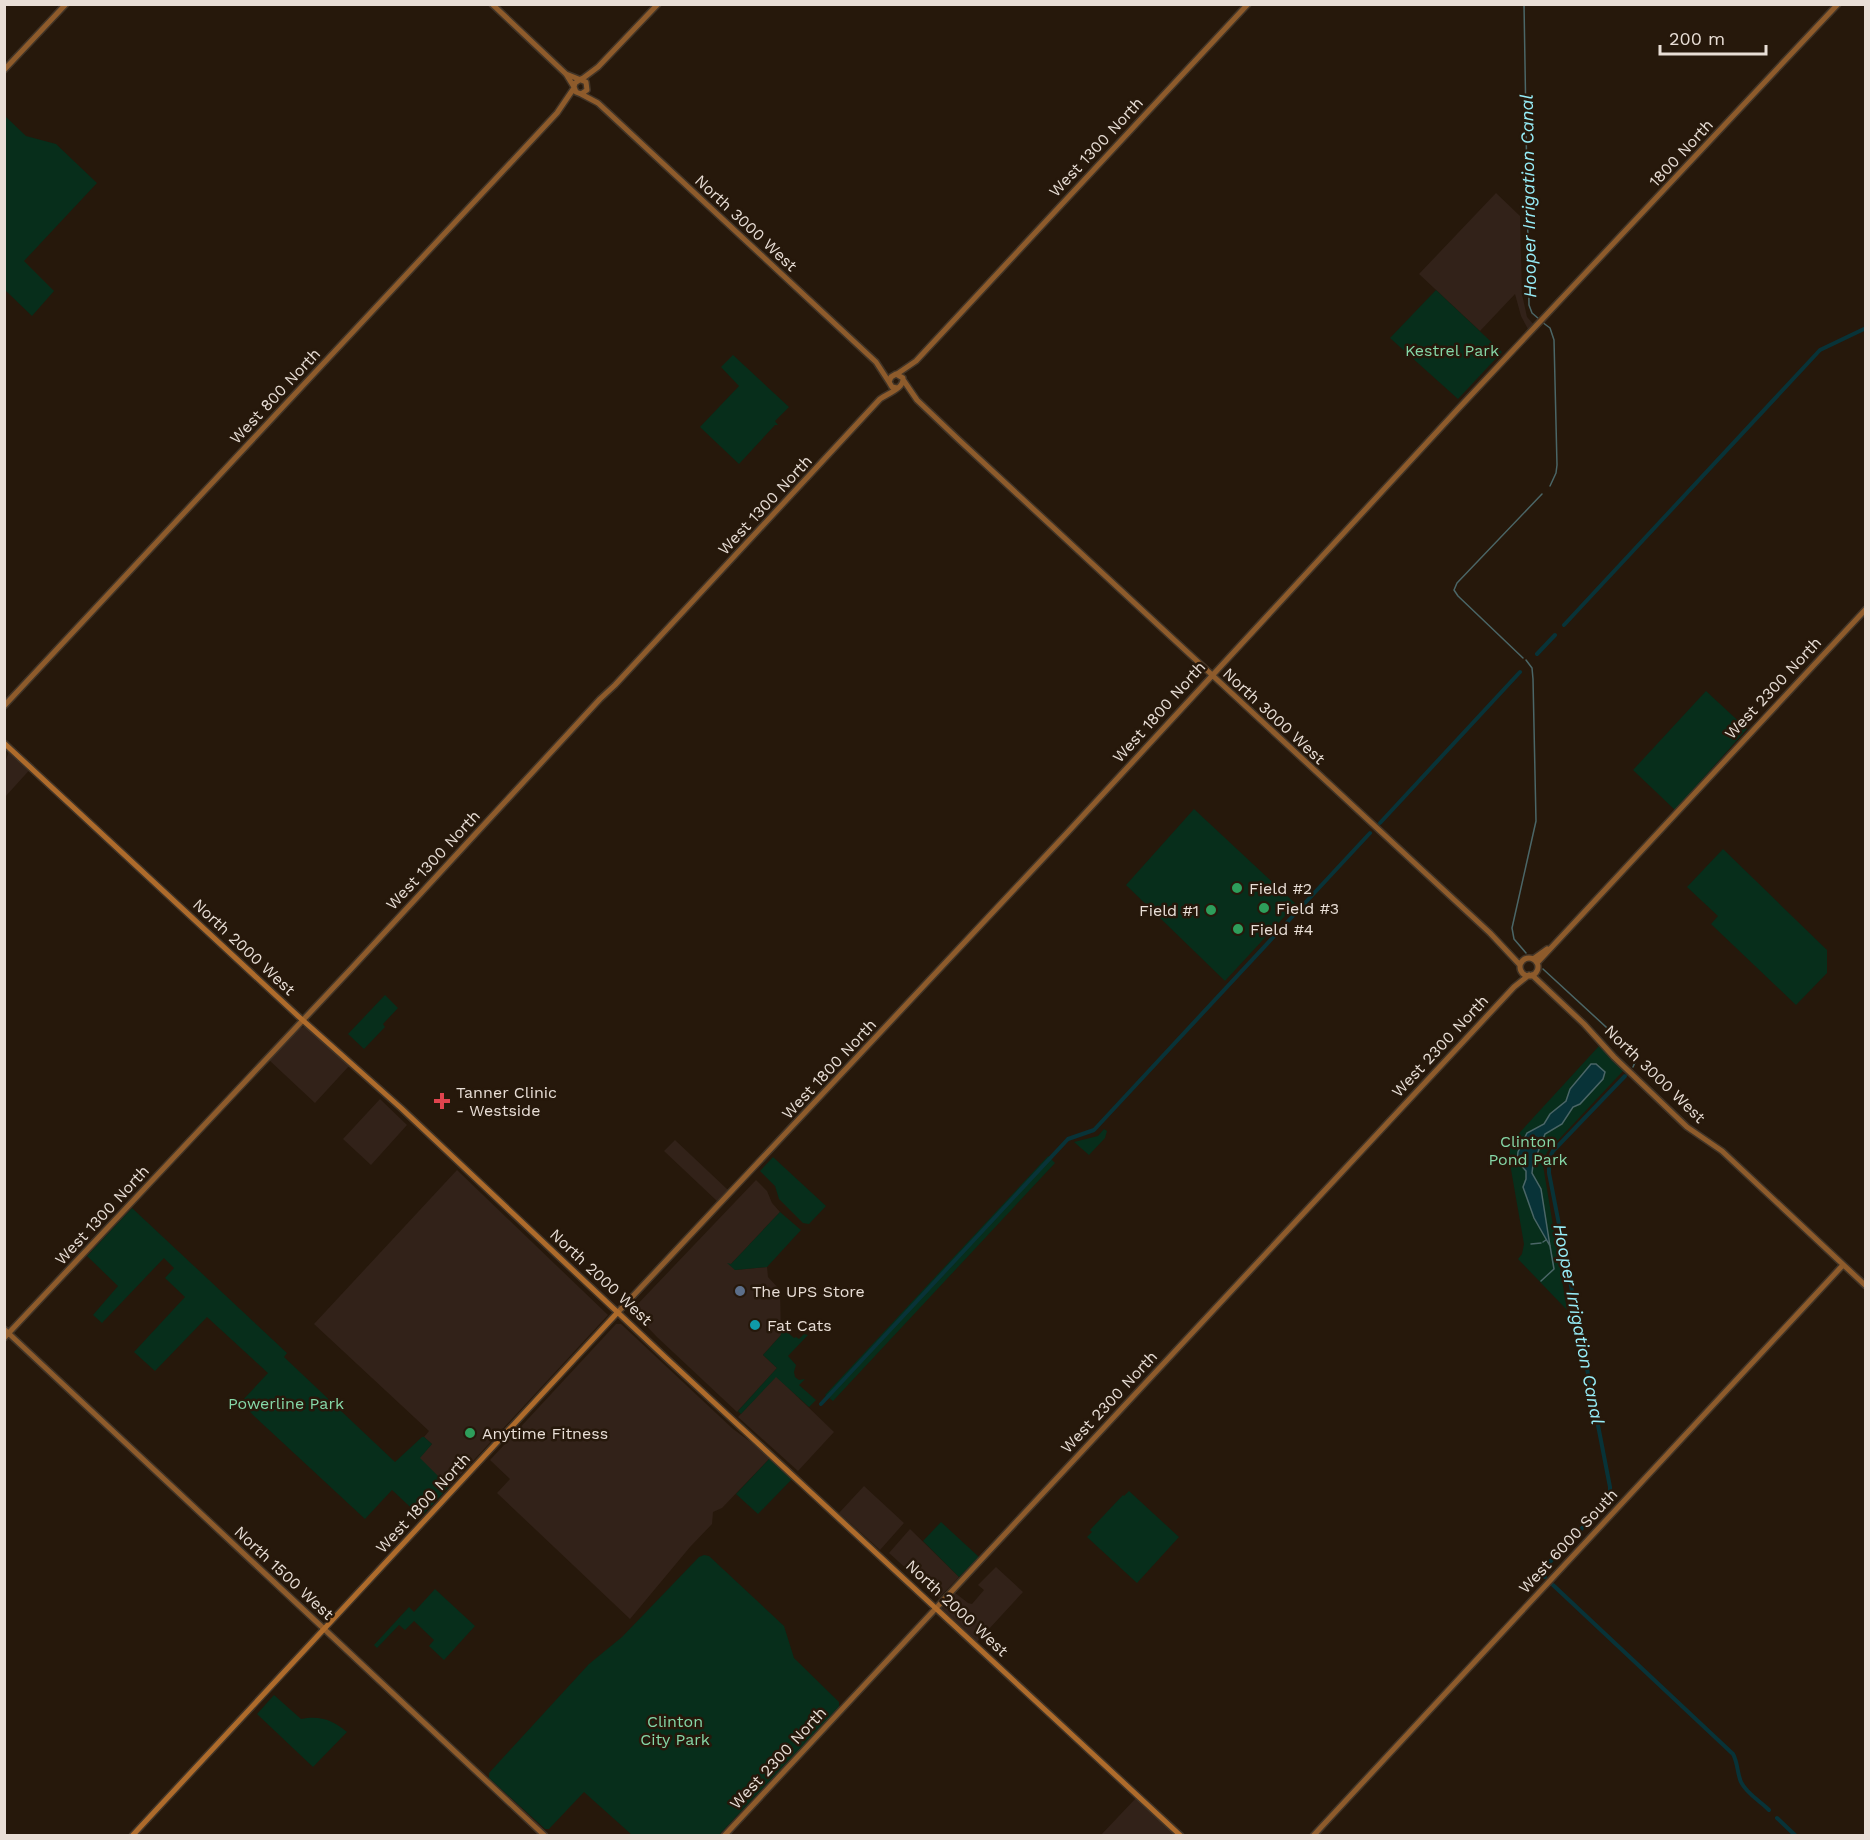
<svg xmlns="http://www.w3.org/2000/svg" width="1870" height="1840" font-family="'Work Sans',sans-serif">
	<style>
		.commercial { fill: #322219 }
		.green { fill: #072e1b }
		.water { fill: #083338; stroke: #4b6667; stroke-width: 1.5 }
		.lines { fill: none; stroke-linecap: round; stroke-linejoin: round }
		.stream { stroke: #4b6667; stroke-width: 1.5 }
		.canal { stroke: #083338; stroke-width: 4 }
		.secondary-casing { stroke: #413427; stroke-width: 8 }
		.primary-casing { stroke: #413427; stroke-width: 8 }
		.secondary { stroke: #8e5b2b; stroke-width: 5 }
		.primary { stroke: #ae6b2b; stroke-width: 5 }
		.leisure-dot { fill: #2e9e5b; stroke: #26180b; stroke-width: 2 }
		.health-dot { fill: #e0444e; stroke: #26180b; stroke-width: 2 }
		.service-dot { fill: #5c6f8a; stroke: #26180b; stroke-width: 2 }
		.culture-dot { fill: #0f9aa8; stroke: #26180b; stroke-width: 2 }
		.labels { text-anchor: middle; dominant-baseline: central; stroke-width: 5; stroke-linejoin: round; paint-order: stroke }
		.street-label { font-size: 16px; fill: #e8ded6; stroke: #26180b }
		.park-label { font-size: 16px; fill: #86d8a8; stroke: #26180b }
		.poi-label { font-size: 16px; fill: #e8ded6; stroke: #26180b; text-anchor: start }
		.water-label { font-size: 18px; font-style: italic; fill: #97eef9; stroke: #26180b }
	</style>
	<rect width="100%" height="100%" fill="#26180b"/>
	<path class="commercial" d="M 1496,193 L 1520,216 L 1522,294 L 1527,317 L 1535,326 L 1529,331 L 1521,316 L 1515,294 L 1480,331 L 1419,274 Z
		M 11,745 L 34,765 L 5,797 L 4,766 Z
		M 305,1026 L 349,1066 L 315,1103 L 269,1060 L 299,1029 Z
		M 380,1099 L 407,1125 L 371,1165 L 343,1139 Z
		M 675,1140 L 728,1190 L 717,1201 L 664,1151 Z
		M 457,1170 L 608,1315 L 449,1487 L 419,1458 L 432,1444 L 424,1437 L 429,1431 L 314,1324 Z
		M 756,1180 L 767,1191 L 772,1203 L 780,1212 L 731,1264 L 735,1270 L 767,1267 L 768,1277 L 780,1290 L 781,1335 L 763,1355 L 777,1368 L 737,1412 L 657,1337 L 633,1312 L 633,1309 Z
		M 616,1324 L 621,1324 L 733,1429 L 771,1457 L 722,1508 L 713,1512 L 712,1524 L 690,1547 L 630,1619 L 497,1493 L 510,1479 L 490,1460 Z
		M 776,1376 L 834,1432 L 798,1471 L 738,1417 Z
		M 864,1486 L 904,1523 L 880,1550 L 839,1513 Z
		M 910,1529 L 959,1577 L 939,1598 L 889,1553 Z
		M 996,1567 L 1023,1592 L 977,1642 L 940,1607 L 954,1592 L 968,1603 L 972,1604 L 984,1590 L 978,1585 Z
		M 1136,1798 L 1176,1835 L 1101,1835 Z"/>
	<path class="green" d="M 5,116 L 26,136 L 56,144 L 97,183 L 24,261 L 54,291 L 32,316 L 5,290 Z
		M 1436,290 L 1502,352 L 1458,399 L 1390,338 Z
		M 733,355 L 789,407 L 775,421 L 778,425 L 775,425 L 739,464 L 700,427 L 739,386 L 721,367 Z
		M 1706,691 L 1747,729 L 1675,810 L 1633,770 Z
		M 1194,809 L 1296,904 L 1225,981 L 1126,885 Z
		M 1723,849 L 1827,950 L 1827,973 L 1796,1005 L 1711,924 L 1718,916 L 1687,887 Z
		M 385,995 L 398,1008 L 383,1024 L 385,1027 L 364,1049 L 348,1034 Z
		M 1599,1046 L 1624,1070 L 1547,1152 L 1543,1165 L 1567,1310 L 1518,1259 L 1522,1254 L 1524,1244 L 1509,1158 L 1511,1142 Z
		M 1104,1129 L 1107,1131 L 1105,1138 L 1089,1155 L 1074,1142 L 1098,1136 Z
		M 1048,1156 L 1055,1163 L 833,1401 L 825,1395 Z
		M 773,1157 L 826,1206 L 809,1224 L 803,1223 L 779,1199 L 775,1186 L 760,1171 Z
		M 132,1208 L 287,1353 L 284,1357 L 395,1462 L 422,1437 L 424,1437 L 432,1444 L 420,1458 L 449,1487 L 421,1517 L 392,1490 L 365,1519 L 254,1416 L 241,1402 L 268,1373 L 207,1317 L 155,1371 L 134,1352 L 185,1297 L 165,1278 L 174,1268 L 164,1258 L 102,1323 L 93,1315 L 118,1286 L 87,1256 Z
		M 780,1212 L 801,1230 L 767,1267 L 735,1270 L 727,1263 L 731,1264 Z
		M 781,1324 L 784,1324 L 787,1328 L 786,1331 L 794,1338 L 796,1337 L 799,1339 L 804,1334 L 808,1335 L 788,1356 L 796,1365 L 794,1372 L 795,1377 L 799,1380 L 805,1379 L 799,1385 L 816,1400 L 809,1407 L 776,1377 L 741,1414 L 738,1411 L 777,1368 L 763,1355 L 781,1335 Z
		M 771,1457 L 793,1478 L 758,1514 L 736,1494 Z
		M 1129,1491 L 1179,1537 L 1137,1583 L 1087,1537 L 1092,1532 L 1090,1530 L 1123,1495 L 1124,1496 Z
		M 941,1522 L 979,1557 L 959,1577 L 923,1541 Z
		M 704,1555 L 709,1556 L 784,1626 L 794,1658 L 839,1702 L 839,1707 L 719,1835 L 632,1835 L 584,1792 L 549,1829 L 545,1829 L 489,1778 L 489,1773 L 589,1664 L 622,1637 L 699,1557 Z
		M 435,1589 L 475,1626 L 444,1660 L 429,1646 L 434,1640 L 414,1621 L 405,1630 L 399,1625 L 377,1648 L 374,1645 L 409,1607 L 414,1612 Z
		M 274,1695 L 301,1719 C 320,1715 333,1720 347,1732 L 313,1767 L 257,1714 Z"/>
	<path class="water" d="M 1591,1064 L 1596,1064 L 1605,1072 L 1603,1079 L 1580,1104 L 1573,1107 L 1562,1124 L 1545,1134 L 1533,1165 L 1532,1173 L 1541,1189 L 1550,1246 L 1534,1218 L 1523,1187 L 1526,1179 L 1526,1171 L 1517,1161 L 1518,1152 L 1527,1133 L 1544,1124 L 1550,1114 L 1566,1101 L 1570,1089 Z"/>
	<g class="lines">
		<path class="stream" d="M 1524,4 L 1529,305 L 1532,313 L 1539,319
			M 1542,322 L 1550,328 L 1554,340 L 1557,465 L 1556,473 L 1550,486
			M 1523,658 L 1458,596 L 1454,590 L 1457,583 L 1542,494
			M 1526,953 L 1514,939 L 1512,928 L 1536,821 L 1533,679 L 1532,668 L 1526,660
			M 1543,969 L 1631,1050 L 1636,1060 L 1633,1067
			M 1543,1242 L 1546,1240
			M 1531,1244 L 1541,1243
			M 1541,1281 L 1554,1269 L 1550,1246"/>
		<path class="canal" d="M 1564,625 L 1820,350 L 1866,328
			M 1537,654 L 1555,635
			M 1380,823 L 1520,672
			M 821,1404 L 1068,1139 L 1094,1130 L 1370,833
			M 1545,1577 L 1544,1572 L 1547,1565 L 1604,1505 L 1610,1494 L 1610,1487 L 1549,1173 L 1549,1159 L 1553,1151 L 1625,1076
			M 1553,1585 L 1733,1754 C 1738,1763 1737,1773 1741,1782 C 1746,1793 1761,1802 1769,1810
			M 1777,1818 L 1796,1836"/>
		<defs>
			<path id="secondary" d="M 492,4 L 566,74 L 574,87
				M 4,70 L 66,4
				M 566,74 L 586,82 L 587,90 L 581,94 L 576,92 L 574,87 L 575,83 L 581,79
				M 582,79 L 598,67 L 658,4
				M 581,94 L 598,103 L 876,362 L 889,382
				M 897,374 L 916,361 L 1248,4
				M 904,381 L 917,400 L 959,440 L 1490,933 L 1520,965
				M 4,706 L 557,113 L 574,88
				M1520 967a9 9 0 1 1 18 0a9 9 0 1 1-18 0Z
				M 1533,959 L 1547,949
				M 1537,963 L 1866,609
				M 1532,975 L 1584,1024 L 1614,1057 L 1687,1127 L 1722,1151 L 1866,1286
				M 618,1312 L 1067,833 L 1458,409 L 1838,4
				M 4,1329 L 545,1836
				M 4,1338 L 350,970 L 600,699 L 615,685 L 880,399 C 889,393 904,388 903,378 L 896,374 L 891,377 L 889,382 L 892,387 L 897,388
				M 724,1836 L 1514,987 L 1529,975
				M 1313,1836 L 1843,1265"/>
			<path id="primary" d="M 4,743 L 298,1016 L 401,1108 L 665,1357 L 1181,1836
				M 132,1836 L 618,1312"/>
		</defs>
		<use href="#secondary" class="secondary-casing"/>
		<use href="#primary" class="primary-casing"/>
		<use href="#secondary" class="secondary"/>
		<use href="#primary" class="primary"/>
	</g>
	<g class="leisure-dot">
		<circle cx="1237" cy="888" r="6"/>
		<circle cx="1264" cy="908" r="6"/>
		<circle cx="1211" cy="910" r="6"/>
		<circle cx="1238" cy="929" r="6"/>
		<circle cx="470" cy="1433" r="6"/>
	</g>
	<path class="health-dot" d="M439 1092h6v6h6v6h-6v6h-6v-6h-6v-6h6z"/>
	<circle class="service-dot" cx="740" cy="1291" r="6"/>
	<circle class="culture-dot" cx="755" cy="1325" r="6"/>
	<g class="labels">
		<g class="street-label">
			<text transform="translate(1096 147) rotate(-47)">West 1300 North</text>
			<text transform="translate(1681 153) rotate(-47)">1800 North</text>
			<text transform="translate(746 223) rotate(43)">North 3000 West</text>
			<text transform="translate(275 396) rotate(-47)">West 800 North</text>
			<text transform="translate(765 505) rotate(-47)">West 1300 North</text>
			<text transform="translate(1773 688) rotate(-47)">West 2300 North</text>
			<text transform="translate(1159 712) rotate(-48)">West 1800 North</text>
			<text transform="translate(1274 716) rotate(43)">North 3000 West</text>
			<text transform="translate(433 860) rotate(-47)">West 1300 North</text>
			<text transform="translate(244 947) rotate(43)">North 2000 West</text>
			<text transform="translate(1440 1046) rotate(-47)">West 2300 North</text>
			<text transform="translate(829 1069) rotate(-47)">West 1800 North</text>
			<text transform="translate(1655 1074) rotate(44)">North 3000 West</text>
			<text transform="translate(102 1215) rotate(-47)">West 1300 North</text>
			<text transform="translate(601 1277) rotate(43)">North 2000 West</text>
			<text transform="translate(1109 1402) rotate(-47)">West 2300 North</text>
			<text transform="translate(423 1503) rotate(-47)">West 1800 North</text>
			<text transform="translate(1568 1541) rotate(-47)">West 6000 South</text>
			<text transform="translate(284 1573) rotate(43)">North 1500 West</text>
			<text transform="translate(957 1608) rotate(43)">North 2000 West</text>
			<text transform="translate(778 1758) rotate(-47)">West 2300 North</text>
		</g>
		<g class="park-label">
			<text x="1452" y="350">Kestrel Park</text>
			<text x="1528" y="1141">Clinton<tspan x="1528" dy="18">Pond Park</tspan></text>
			<text x="286" y="1403">Powerline Park</text>
			<text x="675" y="1721">Clinton<tspan x="675" dy="18">City Park</tspan></text>
		</g>
		<g class="poi-label">
			<text x="1249" y="888">Field #2</text>
			<text x="1276" y="908">Field #3</text>
			<text x="1199" y="910" text-anchor="end">Field #1</text>
			<text x="1250" y="929">Field #4</text>
			<text x="456" y="1092">Tanner Clinic<tspan x="456" dy="18">- Westside</tspan></text>
			<text x="752" y="1291">The UPS Store</text>
			<text x="767" y="1325">Fat Cats</text>
			<text x="482" y="1433">Anytime Fitness</text>
		</g>
		<g class="water-label">
			<text transform="translate(1528 196) rotate(-91)">Hooper Irrigation Canal</text>
			<text transform="translate(1579 1324) rotate(79)">Hooper Irrigation Canal</text>
		</g>
	</g>
	<rect width="1870" height="1840" fill="none" stroke="#e8ded6" stroke-width="12"/>
	<path d="M1660 45v9h106v-9" fill="none" stroke="#e8ded6" stroke-width="3"/>
	<text x="1669" y="45" font-size="18" fill="#e8ded6" stroke="#26180b" stroke-width="4.5" paint-order="stroke">200 m</text>
</svg>
